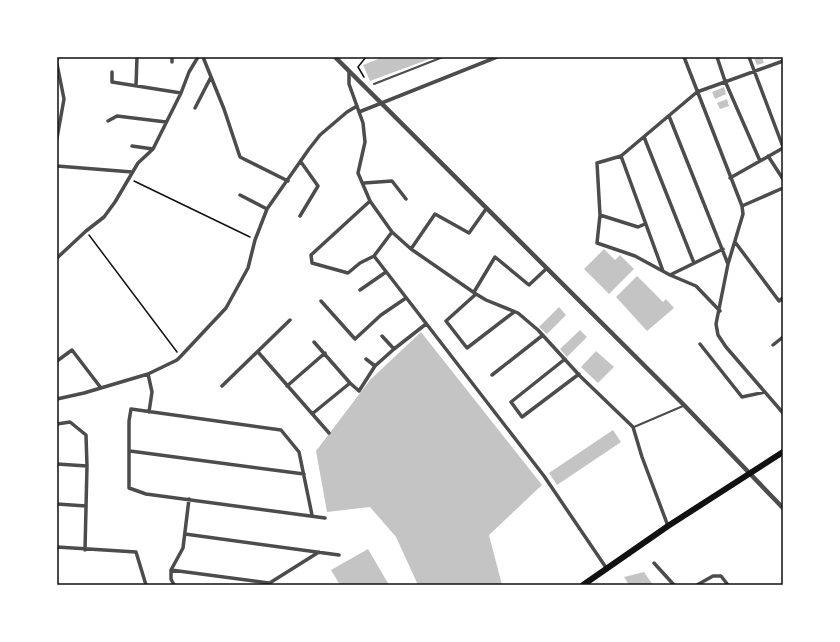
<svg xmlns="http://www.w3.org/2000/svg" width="840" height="642" font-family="Rubik,sans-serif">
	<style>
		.building { fill: #c4c4c4 }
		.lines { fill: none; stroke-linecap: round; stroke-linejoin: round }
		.path { stroke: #111; stroke-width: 1.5 }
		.service { stroke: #4c4c4c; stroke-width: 2 }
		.minor { stroke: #4c4c4c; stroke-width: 3.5 }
		.tertiary { stroke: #4c4c4c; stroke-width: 4.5 }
		.trunk { stroke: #111; stroke-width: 6 }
		.neatline { fill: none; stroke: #111; stroke-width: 1.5 }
	</style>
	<rect width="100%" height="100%" fill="#fff"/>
	<path class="building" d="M 383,57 L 435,57 L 370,81 L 363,65 Z
		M 756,57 L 762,57 L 764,63 L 757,65 L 754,58 Z
		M 724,87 L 726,94 L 715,99 L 712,92 Z
		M 727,99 L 729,106 L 720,109 L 717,103 Z
		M 604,249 L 615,260 L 620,255 L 634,269 L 609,294 L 584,269 Z
		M 637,276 L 663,302 L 666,299 L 674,308 L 647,331 L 616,297 Z
		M 559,307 L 566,315 L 547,334 L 539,327 Z
		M 580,330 L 587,337 L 567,357 L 560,349 Z
		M 421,332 L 542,485 L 489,535 L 502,585 L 418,585 L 396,537 L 370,507 L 327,512 L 316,451 L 370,380 Z
		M 596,351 L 614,367 L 598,383 L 581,367 Z
		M 613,430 L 621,442 L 557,485 L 549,473 Z
		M 368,549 L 389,585 L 340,585 L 331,570 Z
		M 644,572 L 653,585 L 629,585 L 624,577 Z"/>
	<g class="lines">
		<path class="path" d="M 364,77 L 358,67 L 366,57
			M 134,181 L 250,237
			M 89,235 L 177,352"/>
		<path class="service" d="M 374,84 L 443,57
			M 634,427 L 683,406"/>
		<path class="minor" d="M 172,57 L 172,62
			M 203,57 L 224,109 L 240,157 L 288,181
			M 684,57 L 742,206 L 743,214 L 728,264 L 716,324 L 718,335 L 726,347 L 783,413
			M 717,57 L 725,81 L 760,161
			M 749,57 L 783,147
			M 57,60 L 58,57
			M 57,64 L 64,99 L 57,138
			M 349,71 L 349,84 L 363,123 L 365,142 L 358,173 L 370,201 L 392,232 L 411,249 L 476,294 L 486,300 L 518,313 L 538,330 L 580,376 L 633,427 L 642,457 L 668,526
			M 112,72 L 112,82 L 181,93
			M 136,86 L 137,57
			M 195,108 L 211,77
			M 359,112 L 497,57
			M 669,116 L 728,264
			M 108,121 L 117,116 L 166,122
			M 644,137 L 694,263
			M 132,146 L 153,149
			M 621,156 L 663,271
			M 768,156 L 783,179
			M 57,166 L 132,172
			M 730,178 L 783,148
			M 364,183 L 392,181 L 406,199
			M 240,195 L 267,209
			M 370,201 L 311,255 L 312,263 L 348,273 L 360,263 L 374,256 L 392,232
			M 742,206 L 783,188
			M 600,215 L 638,227 L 645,224
			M 300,216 L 318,186 L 301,162
			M 735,242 L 779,301 L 783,298
			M 411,249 L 435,214 L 469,233 L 486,209
			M 374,256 L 544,476 L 607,569
			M 57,258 L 86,231 L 104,217 L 115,202 L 138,163 L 153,149 L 181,93 L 189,72 L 198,57
			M 670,275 L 723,249
			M 360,290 L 386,272
			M 474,292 L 495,257 L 529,285 L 546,269
			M 476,294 L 446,321 L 467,348 L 514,312
			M 321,301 L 355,339 L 381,315 L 406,298
			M 720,311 L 696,286 L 670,275 L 635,256 L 597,243 L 600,215 L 597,163 L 621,156 L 697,92 L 783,61
			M 382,336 L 394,349
			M 314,342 L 350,383 L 359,391 L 375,366 L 394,349 L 426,324
			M 700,344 L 742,397 L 765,392
			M 773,345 L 783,337
			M 258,352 L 329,433
			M 366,359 L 375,366
			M 565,359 L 511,402 L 522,417 L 579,374
			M 57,361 L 72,350 L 101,388
			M 148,374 L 152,392 L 149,412
			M 492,375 L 543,335
			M 222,386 L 290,320
			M 287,386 L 325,353
			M 57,399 L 84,393 L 148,374 L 177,360 L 181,356 L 226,308 L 248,268 L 255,240 L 267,209 L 309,149 L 320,135 L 347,112 L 357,106
			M 312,414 L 350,383
			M 57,424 L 70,422 L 86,435 L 87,466
			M 130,451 L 304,474
			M 57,464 L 87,466 L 85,550
			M 57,504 L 86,506
			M 312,515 L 299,452 L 281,430 L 131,409 L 129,421 L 129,488 L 146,494 L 325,518
			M 185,534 L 339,555
			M 57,547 L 136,552 L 146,585
			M 654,563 L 674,585
			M 171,570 L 269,583
			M 268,584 L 319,552
			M 174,585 L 171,579 L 171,570 L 183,548 L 189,499
			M 697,585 L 713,576 L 721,576 L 728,585"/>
		<path class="tertiary" d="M 335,57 L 684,405 L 783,508"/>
		<path class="trunk" d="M 583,585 L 668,526 L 783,452"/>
	</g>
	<rect width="840" height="642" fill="none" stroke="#ffffff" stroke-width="116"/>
	<rect x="58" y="58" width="724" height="526" class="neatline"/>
</svg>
